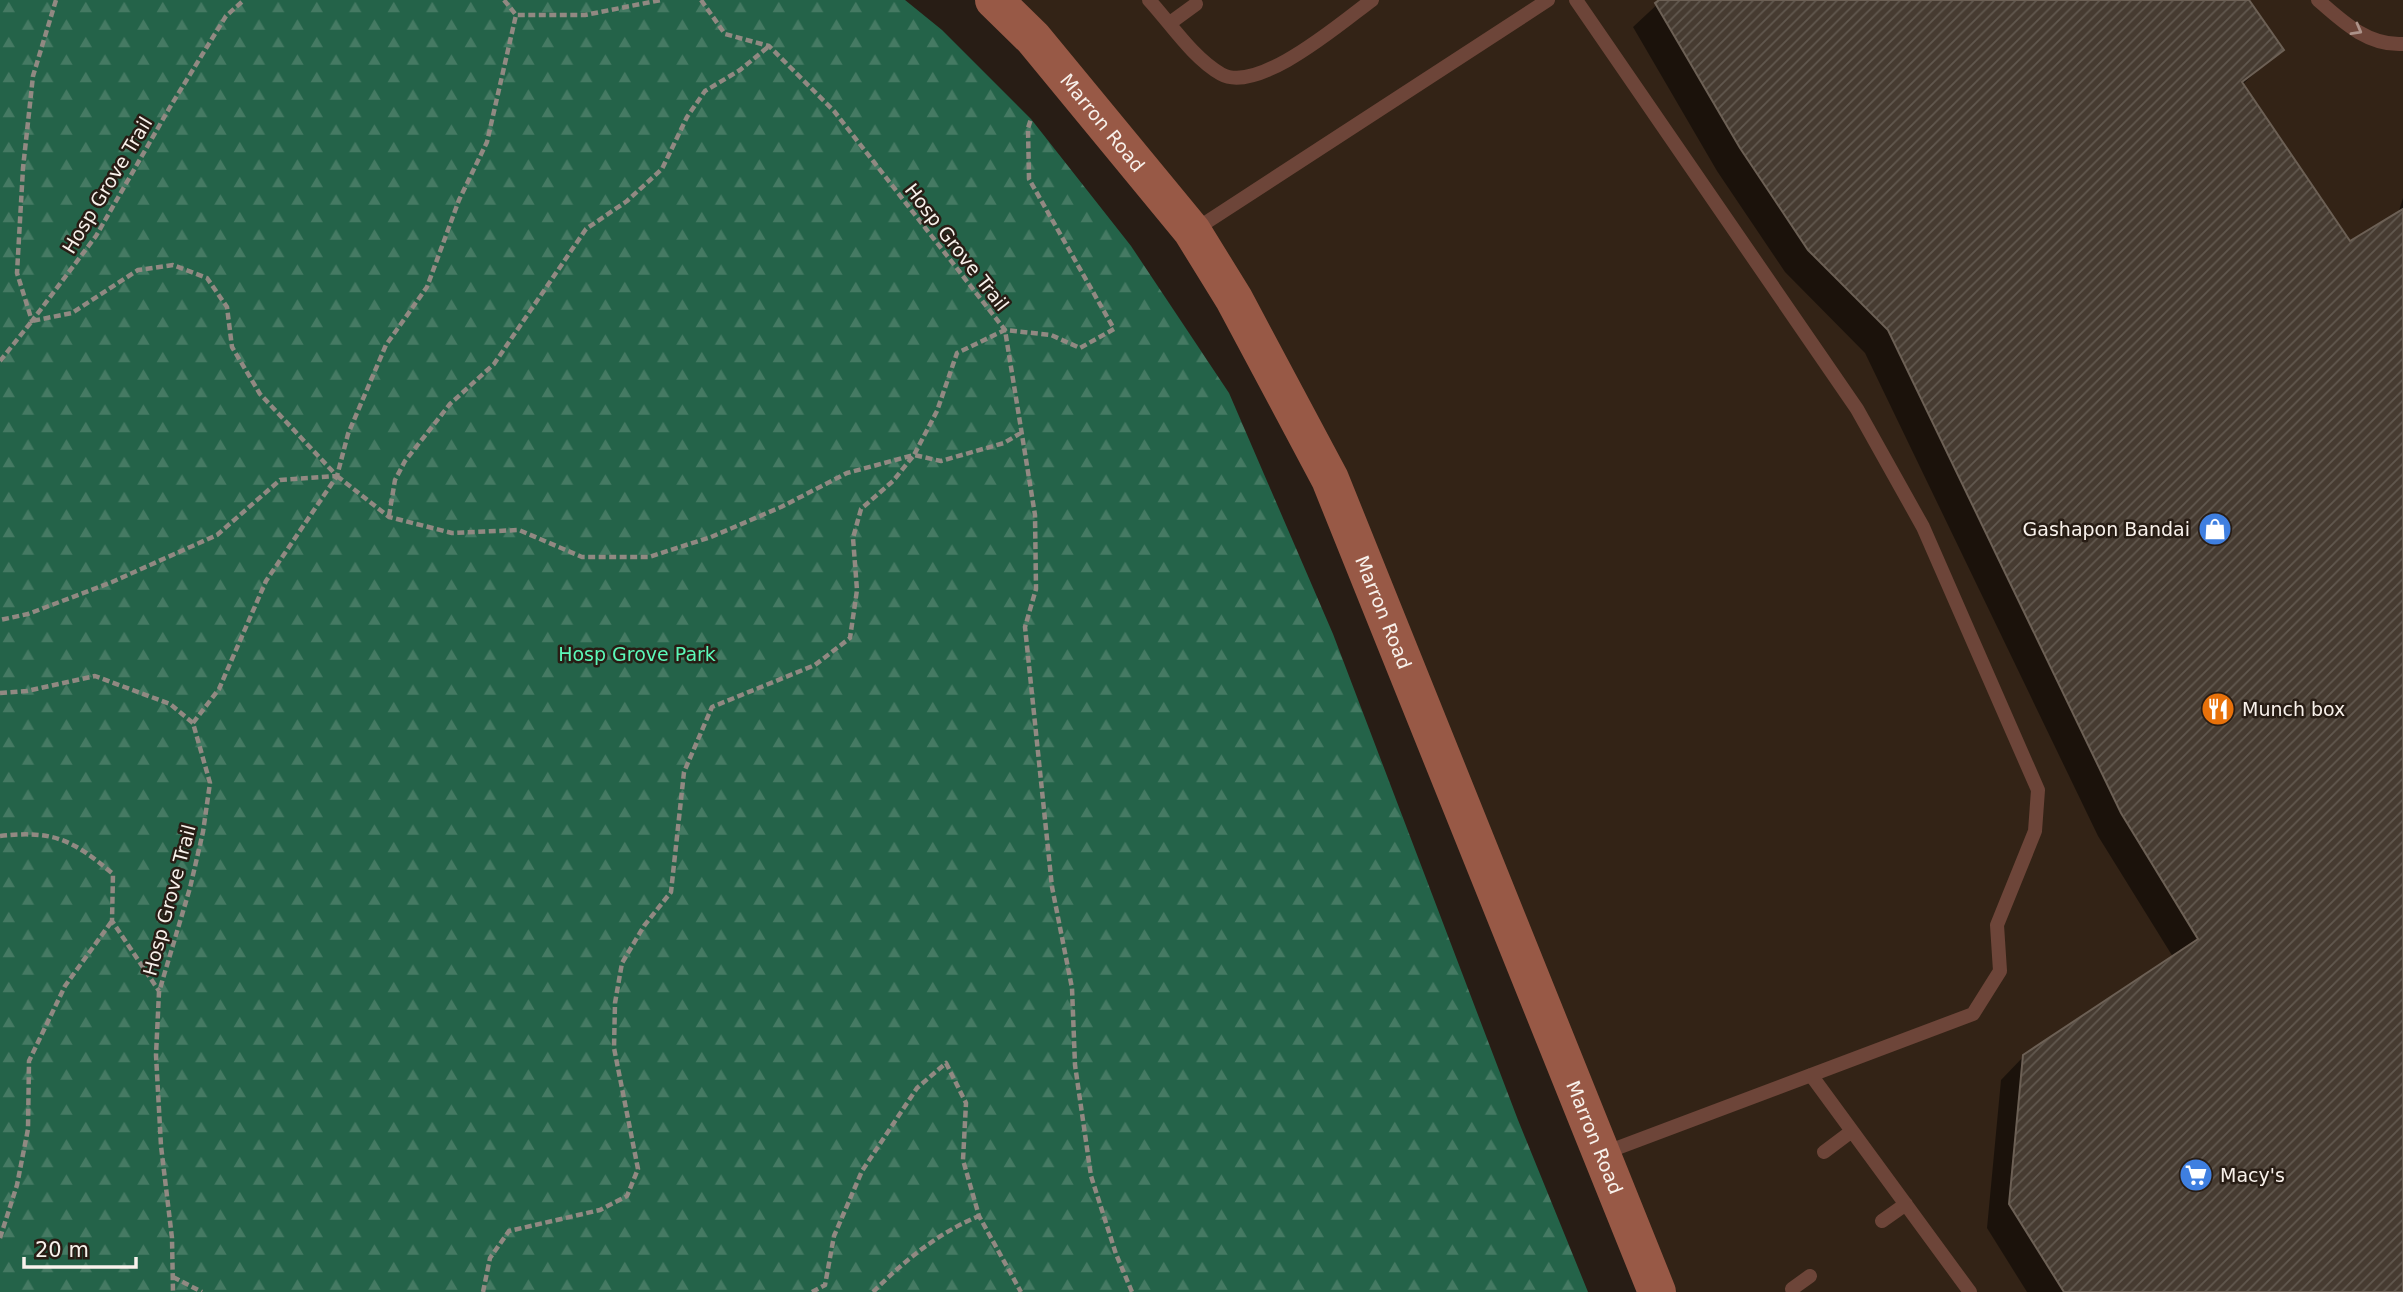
<svg xmlns="http://www.w3.org/2000/svg" width="2403" height="1292" font-family="'DejaVu Sans',sans-serif">
	<style>
		.built { fill: #332316 }
		.forest { fill: url(#forest-firs) }
		.shadow { fill: #0007 }
		.building { fill: url(#building-hatch); stroke: #6c6055; stroke-width: 2 }
		.lines { fill: none; stroke-linecap: round; stroke-linejoin: round }
		.path { stroke: #918982; stroke-width: 4.5; stroke-dasharray: 7 3.5; stroke-linecap: butt }
		.service { stroke: #6d4539; stroke-width: 14 }
		.secondary { stroke: #985946; stroke-width: 38 }
		.oneway { stroke: #ac9289 }
		.labels { text-anchor: middle; dominant-baseline: central; stroke-width: 5; stroke-linejoin: round; paint-order: stroke }
		.street-label { font-size: 19px; fill: #f8f1eb; stroke: #281d15 }
		.poi-label { font-size: 19px; fill: #f8f1eb; stroke: #281d15; text-anchor: start }
		.park-label { font-size: 19px; fill: #5cf9b9; stroke: #281d15 }
	</style>
	<defs>
		<pattern id="forest-firs" width="22" height="20" patternUnits="userSpaceOnUse" patternTransform="scale(1.75)"><rect width="22" height="20" fill="#246349"/><path d="M5 1l3.5 6h-7zM16 11l3.5 6h-7z" fill="#457a63"/></pattern>
		<pattern id="building-hatch" width="6" height="6" patternUnits="userSpaceOnUse" patternTransform="scale(1.75)"><rect width="6" height="6" fill="#463b31"/><path d="M-1 1l2-2M0 6l6-6M5 7l2-2" fill="none" stroke="#61584f"/></pattern>
	</defs>
	<rect width="100%" height="100%" fill="#281d15"/>
	<path class="built" d="M 993,0 L 2403,0 L 2403,1292 L 1657,1292 L 1247,316 Z"/>
	<path class="forest" d="M 0,0 L 905,0 L 942,30 L 1031,119 L 1131,246 L 1229,393 L 1333,634 L 1518,1120 L 1588,1292 L 0,1292 Z"/>
	<path class="shadow" d="M 1662,0 L 2247,0 L 2281,49 L 2242,85 L 2349,243 L 2398,214 L 2403,198 L 2403,1292 L 2027,1292 L 1987,1228 L 2001,1080 L 2024,1056 L 2173,957 L 2098,836 L 1865,353 L 1785,272 L 1717,171 L 1633,27 Z"/>
	<path class="building" d="M 1659,0 L 2249,0 L 2284,50 L 2242,82 L 2350,241 L 2403,209 L 2403,1292 L 2064,1292 L 2009,1204 L 2023,1055 L 2198,939 L 2121,813 L 1888,330 L 1808,250 L 1740,148 L 1655,3 Z"/>
	<g class="lines">
		<path class="path" d="M 56,0 L 33,76 L 23,168 L 17,273 L 32,321 L 96,236 L 170,107 L 226,16 L 244,0
			M 504,0 L 516,15 L 585,15 L 661,0
			M 701,0 L 725,34 L 769,46 L 834,111 L 1005,330 L 1051,335 L 1080,348 L 1114,329 L 1029,179 L 1028,128 L 1031,119
			M 0,361 L 32,321 L 72,313 L 138,270 L 173,265 L 207,278 L 227,307 L 232,347 L 260,394 L 337,476 L 280,480 L 217,535 L 112,582 L 28,614 L 0,620
			M 337,476 L 389,517 L 452,533 L 519,530 L 582,557 L 649,557 L 711,537 L 781,507 L 847,473 L 914,455 L 937,411 L 957,353 L 1005,330 L 1035,515 L 1036,589 L 1025,627 L 1052,887 L 1072,988 L 1075,1065 L 1091,1176 L 1116,1254 L 1132,1292
			M 389,516 L 395,480 L 405,461 L 450,404 L 494,364 L 586,229 L 627,201 L 662,169 L 687,117 L 705,91 L 740,70 L 768,47
			M 0,693 L 27,691 L 95,676 L 170,704 L 193,723 L 210,783 L 203,832 L 190,888 L 159,992 L 156,1055 L 161,1146 L 172,1238 L 173,1292
			M 193,723 L 219,689 L 266,581 L 337,476 L 348,434 L 386,345 L 427,287 L 459,200 L 487,142 L 516,15
			M 0,836 C 54,830 73,840 113,874 L 112,921 L 159,991
			M 0,1238 L 17,1185 L 28,1129 L 29,1061 L 65,986 L 112,921
			M 173,1277 L 202,1292
			M 483,1292 L 490,1258 L 509,1231 L 600,1210 L 627,1196 L 638,1169 L 614,1048 L 615,1003 L 622,963 L 644,926 L 671,892 L 684,772 L 712,707 L 815,665 L 850,638 L 857,590 L 853,538 L 861,509 L 893,481 L 914,455 L 941,461 L 1004,443 L 1024,431
			M 812,1292 L 825,1285 L 834,1236 L 862,1171 L 917,1088 L 946,1063 L 966,1103 L 963,1160 L 979,1216 L 1021,1292
			M 873,1292 C 904,1261 938,1233 979,1216"/>
		<path class="service" d="M 1149,0 C 1171,24 1193,58 1221,74 C 1258,95 1342,22 1372,0
			M 1576,0 L 1857,409 L 1923,527 L 2038,790 L 2035,831 L 1997,925 L 2000,971 L 1973,1014 L 1604,1153
			M 2318,0 C 2343,22 2368,46 2403,44
			M 1170,23 L 1196,4
			M 1193,231 L 1548,0
			M 1811,1075 L 1970,1292
			M 1824,1152 L 1852,1131
			M 1882,1221 L 1906,1204
			M 1792,1289 L 1810,1276"/>
		<path class="secondary" id="s1" d="M 994,0 L 1033,38 L 1192,231 L 1234,299 L 1330,479 L 1657,1292"/>
	</g>
	<defs><path id="oneway-chevron" d="M-2-3.5L2.5 0L-2 3.5" fill="none" stroke-width="1.6" stroke-linecap="round" stroke-linejoin="round" transform="scale(1.75)"/></defs>
	<use class="oneway" href="#oneway-chevron" transform="translate(2357 30) rotate(29)"/>
	<defs>
		<symbol id="shop-disc" viewBox="-11 -11 22 22"><circle r="9.5" fill="#3f7fe0" stroke="#281d15"/><path d="M-5-2.5h2.3a2.7 3.5 0 0 1 5.4 0H5L5.5 6h-11ZM-1.5-2.5h3a1.5 2.3 0 0 0-3 0Z" fill="#fff"/></symbol>
		<symbol id="restaurant-disc" viewBox="-11 -11 22 22"><circle r="9.5" fill="#e8710a" stroke="#281d15"/><path d="M-5-6h1v4h1v-4h1v4h1v-4h1v5L-1.5 .5V6h-2V.5L-5-1ZM5-6V6H3V1.5H1.5Q1.5-4 5-6Z" fill="#fff"/></symbol>
		<symbol id="supermarket-disc" viewBox="-11 -11 22 22"><circle r="9.5" fill="#3f7fe0" stroke="#281d15"/><path d="M-6-5.5h2.5l.6 2H6L4.5 2H-2.5L-4.4-4H-6ZM-1.5 3.2a1.3 1.3 0 1 0 .1 0ZM3 3.2a1.3 1.3 0 1 0 .1 0Z" fill="#fff"/></symbol>
	</defs>
	<g fill-rule="evenodd">
		<use href="#shop-disc" x="2196" y="510" width="38" height="38"/>
		<use href="#restaurant-disc" x="2199" y="690" width="38" height="38"/>
		<use href="#supermarket-disc" x="2177" y="1156" width="38" height="38"/>
	</g>
	<g class="labels">
		<g class="street-label">
			<text stroke="none"><textPath href="#s1" startOffset="164">Marron Road</textPath></text>
			<text transform="translate(107 185) rotate(-59)">Hosp Grove Trail</text>
			<text transform="translate(957 247) rotate(52)">Hosp Grove Trail</text>
			<text stroke="none"><textPath href="#s1" startOffset="732">Marron Road</textPath></text>
			<text transform="translate(169 900) rotate(-75)">Hosp Grove Trail</text>
			<text stroke="none"><textPath href="#s1" startOffset="1298">Marron Road</textPath></text>
		</g>
		<g class="poi-label">
			<text x="2190" y="529" text-anchor="end">Gashapon Bandai</text>
			<text x="2242" y="709">Munch box</text>
			<text x="2220" y="1175">Macy's</text>
		</g>
		<g class="park-label">
			<text x="637" y="654">Hosp Grove Park</text>
		</g>
	</g>
	<path d="M24 1257v10h112v-10" fill="none" stroke="#f8f1eb" stroke-width="3.5"/>
	<text x="35" y="1257" font-size="21" fill="#f8f1eb" stroke="#281d15" stroke-width="5" paint-order="stroke">20 m</text>
</svg>
